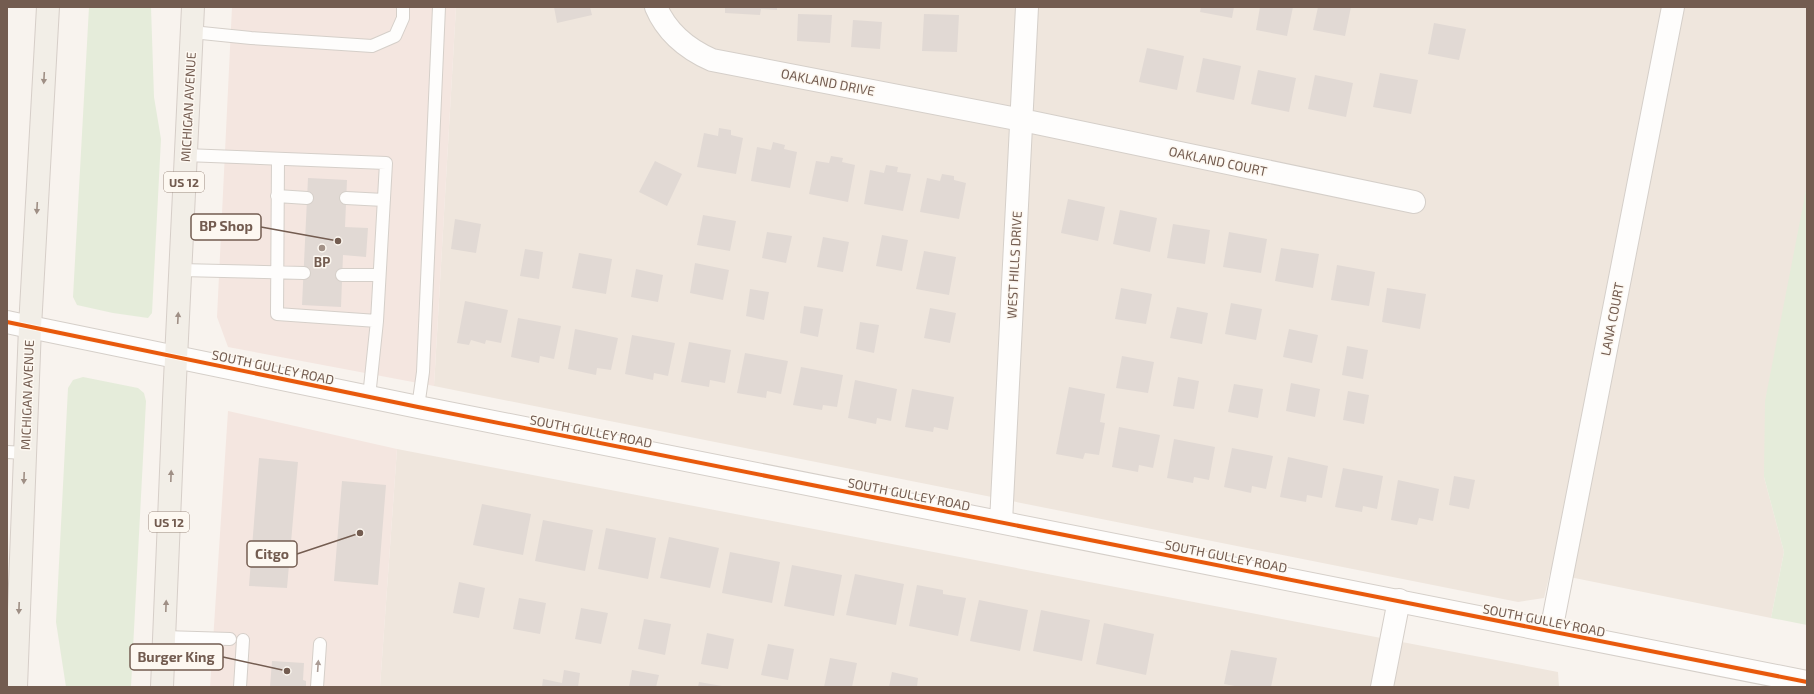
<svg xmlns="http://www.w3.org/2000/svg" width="1814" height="694" font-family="'Exo 2',sans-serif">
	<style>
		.residential { fill: #efe6dd }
		.commercial { fill: #f4e6e0 }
		.green { fill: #e5ecda }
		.building { fill: #e1d9d4 }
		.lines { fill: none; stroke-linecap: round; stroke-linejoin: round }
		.service-casing { stroke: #d5cfc9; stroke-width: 14 }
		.minor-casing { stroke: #d5cfc9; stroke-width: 24 }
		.tertiary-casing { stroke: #d5cfc9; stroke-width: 24 }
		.primary-casing { stroke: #d6cec8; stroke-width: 24 }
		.service { stroke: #fefdfc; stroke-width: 12 }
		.minor { stroke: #fefdfc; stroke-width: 22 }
		.tertiary { stroke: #fefdfc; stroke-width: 22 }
		.primary { stroke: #f2eee7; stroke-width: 22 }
		.cycleway-casing { stroke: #fdf8f1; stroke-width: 6 }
		.cycleway { stroke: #e8590c; stroke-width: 4 }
		.oneway { fill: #9f8f85 }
		.oneway2 { fill: #ab9c95 }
		.poi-dot { fill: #a29187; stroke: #fdf8f1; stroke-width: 1.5 }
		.labels { text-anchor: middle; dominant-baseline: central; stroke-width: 3; stroke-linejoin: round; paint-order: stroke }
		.shield { fill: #fdf8f1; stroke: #9c8b80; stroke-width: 1 }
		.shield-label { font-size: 12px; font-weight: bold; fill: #735c50 }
		.street-label { font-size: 13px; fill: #735c50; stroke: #fdf8f1 }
		.poi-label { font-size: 13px; font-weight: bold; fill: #735c50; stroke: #fdf8f1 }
		.leader { fill: none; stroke: #735c50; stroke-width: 1.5 }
		.callout-dot { fill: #735c50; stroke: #fdf8f1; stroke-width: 1.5 }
		.callout { fill: #fdf8f1; stroke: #735c50; stroke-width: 1.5 }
		.callout-label { font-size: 14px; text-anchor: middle; font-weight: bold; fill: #735c50 }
	</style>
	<rect width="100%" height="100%" fill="#f8f3ee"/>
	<path class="residential" d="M 456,7 L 1807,7 L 1807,185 L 1764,477 L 1784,552 L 1771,618 L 1550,573 L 1544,598 L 1518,602 L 434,386 Z
		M 397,449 L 1558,672 L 1559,687 L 380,687 Z"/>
	<path class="commercial" d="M 232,7 L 456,7 L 434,386 L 228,347 L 217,317 Z
		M 228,411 L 397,449 L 380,687 L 210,687 Z"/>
	<path class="green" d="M 89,7 L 151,7 L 154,97 L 161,139 L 152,313 L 148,318 L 113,313 L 77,305 L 73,297 Z
		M 1807,185 L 1807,625 L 1771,618 L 1784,552 L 1764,477 L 1765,401 Z
		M 83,377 L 138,388 L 144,393 L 146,401 L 131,687 L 66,687 L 56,622 L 68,388 L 73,380 Z"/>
	<path class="building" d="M 554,7 L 590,7 L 592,15 L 557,23 Z
		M 725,7 L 777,7 L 777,10 L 761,9 L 760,15 L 725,13 Z
		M 1201,7 L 1234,7 L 1232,18 L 1200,12 Z
		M 1260,7 L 1293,7 L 1287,36 L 1256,30 Z
		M 1318,7 L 1351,7 L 1345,36 L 1313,30 Z
		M 798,14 L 832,15 L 830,43 L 797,41 Z
		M 924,14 L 959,15 L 957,52 L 922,51 Z
		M 853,20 L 882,22 L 880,49 L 851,47 Z
		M 1434,23 L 1466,29 L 1459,60 L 1428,54 Z
		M 1147,48 L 1184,56 L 1177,90 L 1139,82 Z
		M 1203,58 L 1241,66 L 1234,100 L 1196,92 Z
		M 1258,70 L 1296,78 L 1289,112 L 1251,104 Z
		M 1380,73 L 1418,80 L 1411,114 L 1373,107 Z
		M 1315,75 L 1353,83 L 1346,117 L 1308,109 Z
		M 719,128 L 731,130 L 731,135 L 743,138 L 736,174 L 697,167 L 704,133 L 718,136 Z
		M 773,142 L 785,145 L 784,149 L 797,152 L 790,188 L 751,181 L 757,147 L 771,150 Z
		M 831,156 L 843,158 L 842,162 L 855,165 L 848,202 L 809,194 L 816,161 L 829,163 Z
		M 655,161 L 682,174 L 667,206 L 639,192 Z
		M 886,165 L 898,167 L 897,172 L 911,174 L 903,211 L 864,204 L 870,170 L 884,173 Z
		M 942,174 L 954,176 L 954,180 L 966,183 L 959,219 L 920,212 L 927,178 L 940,181 Z
		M 308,178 L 347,180 L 345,227 L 368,228 L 366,257 L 343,255 L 341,307 L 302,305 Z
		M 1068,199 L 1105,207 L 1098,241 L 1061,233 Z
		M 1120,210 L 1157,218 L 1150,252 L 1113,244 Z
		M 703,215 L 736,221 L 730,251 L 697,245 Z
		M 455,219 L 481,224 L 476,253 L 451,249 Z
		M 1173,224 L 1210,230 L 1205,264 L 1167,258 Z
		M 767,232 L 792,236 L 786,263 L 762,258 Z
		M 1229,232 L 1267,239 L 1261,273 L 1223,267 Z
		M 882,235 L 908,240 L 902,271 L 876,266 Z
		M 823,237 L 849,242 L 843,272 L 817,267 Z
		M 1281,248 L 1319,254 L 1313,288 L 1275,281 Z
		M 525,249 L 543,252 L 539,279 L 520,276 Z
		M 924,251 L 956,257 L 949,295 L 916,289 Z
		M 579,253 L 612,259 L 606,294 L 572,288 Z
		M 695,263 L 729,270 L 723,300 L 690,293 Z
		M 1337,265 L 1375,272 L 1369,306 L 1331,300 Z
		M 636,269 L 663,275 L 658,302 L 631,297 Z
		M 1121,288 L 1152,294 L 1146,324 L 1115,319 Z
		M 1387,288 L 1426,294 L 1420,329 L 1382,322 Z
		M 750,289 L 769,292 L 764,320 L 746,316 Z
		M 465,301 L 508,310 L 501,343 L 486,340 L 485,344 L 471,340 L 469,345 L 457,343 Z
		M 1231,303 L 1262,309 L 1256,340 L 1225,334 Z
		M 804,306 L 823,309 L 818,337 L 800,333 Z
		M 1177,307 L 1208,313 L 1202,344 L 1170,338 Z
		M 930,308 L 956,313 L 950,343 L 924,338 Z
		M 518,318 L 561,326 L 554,359 L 540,356 L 539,363 L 511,357 Z
		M 860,322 L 879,325 L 874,353 L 856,349 Z
		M 575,329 L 618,338 L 611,370 L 597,368 L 596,375 L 568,369 Z
		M 1289,329 L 1318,335 L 1312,363 L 1283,357 Z
		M 632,335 L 675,343 L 668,376 L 654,373 L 653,380 L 625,374 Z
		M 689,342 L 731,350 L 725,383 L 710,380 L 709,387 L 681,382 Z
		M 1347,346 L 1368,350 L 1363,379 L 1342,375 Z
		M 745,353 L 788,361 L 781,394 L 767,391 L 766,398 L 737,393 Z
		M 1122,356 L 1154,362 L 1148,393 L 1116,388 Z
		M 801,367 L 843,375 L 837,407 L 823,405 L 822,410 L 793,405 Z
		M 1178,377 L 1199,381 L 1194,409 L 1173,406 Z
		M 855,380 L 897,389 L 891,421 L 877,418 L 876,424 L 848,418 Z
		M 1291,383 L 1320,389 L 1315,417 L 1286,411 Z
		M 1234,384 L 1263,389 L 1258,418 L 1228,412 Z
		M 1069,387 L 1105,394 L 1100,422 L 1105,423 L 1099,455 L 1085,453 L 1083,459 L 1056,454 Z
		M 912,389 L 954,397 L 948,430 L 934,427 L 933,432 L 905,427 Z
		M 1348,391 L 1369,395 L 1364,424 L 1343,420 Z
		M 1119,427 L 1160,435 L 1153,468 L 1139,465 L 1138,472 L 1112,467 Z
		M 1174,439 L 1215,447 L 1209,480 L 1194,477 L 1193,483 L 1167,478 Z
		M 1232,448 L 1273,456 L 1266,489 L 1252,486 L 1251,493 L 1224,487 Z
		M 1288,457 L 1328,466 L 1322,498 L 1307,495 L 1306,502 L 1280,497 Z
		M 259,458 L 298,462 L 287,588 L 249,586 Z
		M 1343,468 L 1383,476 L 1377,509 L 1363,506 L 1362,512 L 1335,507 Z
		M 1454,476 L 1475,480 L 1469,509 L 1449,505 Z
		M 1398,480 L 1439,489 L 1433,521 L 1419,518 L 1417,525 L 1391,520 Z
		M 342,481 L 386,485 L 378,585 L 334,581 Z
		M 482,504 L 531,514 L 523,555 L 473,545 Z
		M 543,520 L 593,530 L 585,571 L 535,561 Z
		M 606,528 L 656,538 L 648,579 L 598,569 Z
		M 669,537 L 719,548 L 710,588 L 660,578 Z
		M 730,552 L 780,562 L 772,603 L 722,593 Z
		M 792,565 L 842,575 L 834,616 L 784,606 Z
		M 855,574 L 904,584 L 896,625 L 846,615 Z
		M 459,582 L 485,588 L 479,618 L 453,613 Z
		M 917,585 L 943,590 L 943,594 L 966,598 L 958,636 L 909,626 Z
		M 519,598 L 546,603 L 540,634 L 513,629 Z
		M 979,600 L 1028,610 L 1020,651 L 970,641 Z
		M 581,608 L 608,613 L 601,644 L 575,639 Z
		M 1041,610 L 1090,620 L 1082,661 L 1033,651 Z
		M 644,619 L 671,624 L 665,655 L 638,649 Z
		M 1104,623 L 1154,634 L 1146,675 L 1096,664 Z
		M 707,633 L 734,639 L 728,669 L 701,664 Z
		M 768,644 L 794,649 L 788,680 L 761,675 Z
		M 1231,650 L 1277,658 L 1271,687 L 1240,687 L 1224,684 Z
		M 830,658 L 857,663 L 852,687 L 824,687 Z
		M 272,661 L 304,663 L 303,680 L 306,681 L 306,687 L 270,687 Z
		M 564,670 L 580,673 L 578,687 L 542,687 L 543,679 L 562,683 Z
		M 632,670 L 659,675 L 656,687 L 629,687 Z
		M 892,672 L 918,678 L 917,687 L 889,687 Z
		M 699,682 L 722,686 L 722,687 L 698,687 Z"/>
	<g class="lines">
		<defs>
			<path id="service" d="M 192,32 L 251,38 L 372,46 L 395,36 L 403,18 L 403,7
				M 185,155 L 386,163 L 377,321 L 369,397
				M 278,159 L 277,314 L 377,321
				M 277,196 L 307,198
				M 346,198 L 384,200
				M 180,270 L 304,273
				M 342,275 L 379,275
				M 418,407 L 423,372 L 439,7
				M 7,452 L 25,453
				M 164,637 L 230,639
				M 240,687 L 243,640
				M 317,687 L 320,644"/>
			<path id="minor" d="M 656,7 C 667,33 687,49 712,60 L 1022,120 L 1414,202
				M 7,322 L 30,327
				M 1001,522 L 1027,7
				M 1551,631 L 1673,7
				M 1382,687 L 1399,600"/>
			<path id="tertiary" d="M 30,327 L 418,407 L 1807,682"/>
			<path id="primary" d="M 16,687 L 30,327 L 48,7
				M 162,687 L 174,400 L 193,7"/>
		</defs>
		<use href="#service" class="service-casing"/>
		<use href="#minor" class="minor-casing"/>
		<use href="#tertiary" class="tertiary-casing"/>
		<use href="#primary" class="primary-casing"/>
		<use href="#service" class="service"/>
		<use href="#minor" class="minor"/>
		<use href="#tertiary" class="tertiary"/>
		<use href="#primary" class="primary"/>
		<defs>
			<path id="cycleway" d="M 7,322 L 418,407 L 1807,682"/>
		</defs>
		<use href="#cycleway" class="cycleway-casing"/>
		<use href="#cycleway" class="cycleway"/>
	</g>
	<defs><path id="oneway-solid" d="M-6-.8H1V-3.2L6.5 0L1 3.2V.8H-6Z"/></defs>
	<g class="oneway">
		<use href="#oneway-solid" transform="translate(44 78) rotate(93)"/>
		<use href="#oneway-solid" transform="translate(37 208) rotate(93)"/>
		<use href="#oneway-solid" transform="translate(178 318) rotate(-87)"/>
		<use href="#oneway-solid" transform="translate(171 476) rotate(-88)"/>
		<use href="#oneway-solid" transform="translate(24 478) rotate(92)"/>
		<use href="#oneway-solid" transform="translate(166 606) rotate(-88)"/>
		<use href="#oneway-solid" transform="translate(19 608) rotate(92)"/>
	</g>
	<use class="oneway2" href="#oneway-solid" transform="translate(318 666) rotate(-86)"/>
	<circle class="poi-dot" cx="322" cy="248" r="4"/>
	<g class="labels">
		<g class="shield">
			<rect x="164" y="172" width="40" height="20" rx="3"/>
			<rect x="149" y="512" width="40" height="20" rx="3"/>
		</g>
		<g class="shield-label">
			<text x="184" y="182">US 12</text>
			<text x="169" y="522">US 12</text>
		</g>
		<g class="street-label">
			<text transform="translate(828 82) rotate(11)">OAKLAND DRIVE</text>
			<text transform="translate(188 107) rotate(-87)">MICHIGAN AVENUE</text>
			<text transform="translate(1218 161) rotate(12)">OAKLAND COURT</text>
			<text transform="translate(1014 265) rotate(-87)">WEST HILLS DRIVE</text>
			<text transform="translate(1612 319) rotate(-79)">LANA COURT</text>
			<text transform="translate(273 367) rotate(12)">SOUTH GULLEY ROAD</text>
			<text transform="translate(27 395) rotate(-88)">MICHIGAN AVENUE</text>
			<text transform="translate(591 431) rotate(11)">SOUTH GULLEY ROAD</text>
			<text transform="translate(909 494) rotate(11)">SOUTH GULLEY ROAD</text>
			<text transform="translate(1226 556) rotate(11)">SOUTH GULLEY ROAD</text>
			<text transform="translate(1544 620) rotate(11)">SOUTH GULLEY ROAD</text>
		</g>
		<g class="poi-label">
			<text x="322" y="262">BP</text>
		</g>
	</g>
	<path class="leader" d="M338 241L261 227M360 533L297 554M287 671L223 657"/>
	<g class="callout-dot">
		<circle cx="338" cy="241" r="4"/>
		<circle cx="360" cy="533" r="4"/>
		<circle cx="287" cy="671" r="4"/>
	</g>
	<g class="callout">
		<rect x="191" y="214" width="70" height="26" rx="4"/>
		<rect x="247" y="541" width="50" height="26" rx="4"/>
		<rect x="130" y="644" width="93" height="26" rx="4"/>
	</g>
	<g class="callout-label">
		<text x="226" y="231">BP Shop</text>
		<text x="272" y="559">Citgo</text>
		<text x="176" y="662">Burger King</text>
	</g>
	<rect width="1814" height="694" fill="none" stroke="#735c50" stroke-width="16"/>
</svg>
